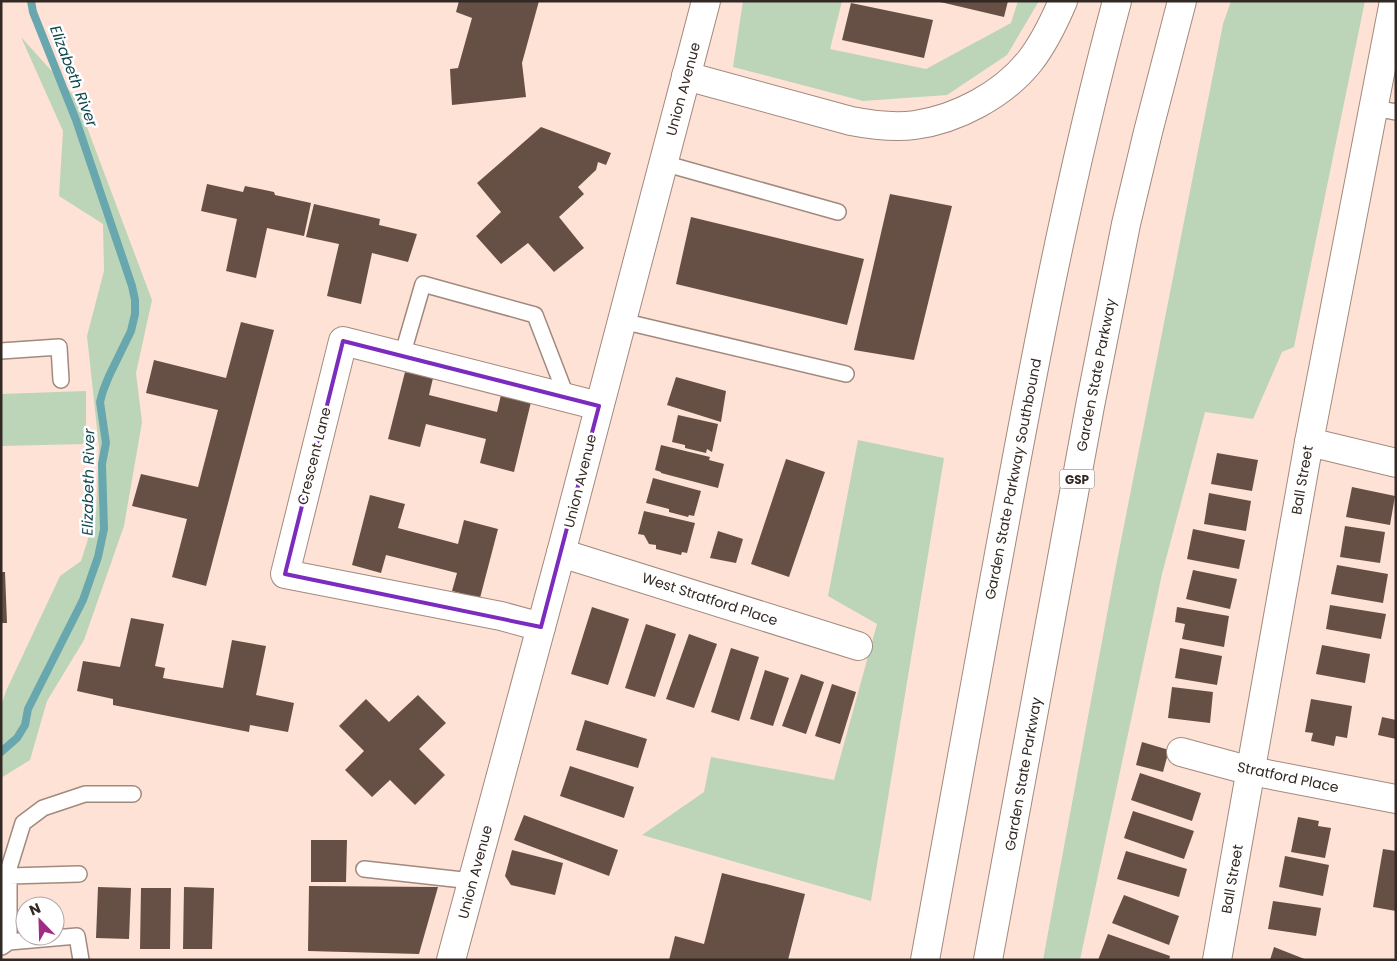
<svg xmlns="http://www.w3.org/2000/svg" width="1397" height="961" font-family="Poppins,sans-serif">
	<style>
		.green { fill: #bcd5b9 }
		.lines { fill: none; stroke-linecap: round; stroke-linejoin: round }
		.stream { stroke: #69a7af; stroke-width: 8 }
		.building { fill: #665045 }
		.lane-casing { stroke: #a2897e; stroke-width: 18 }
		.street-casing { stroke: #a2897e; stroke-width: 30 }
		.secondary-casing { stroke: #a2897e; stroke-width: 30 }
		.highway-casing { stroke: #a2897e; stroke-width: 30 }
		.lane { stroke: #fff; stroke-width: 15 }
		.street { stroke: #fff; stroke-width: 28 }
		.secondary { stroke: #fff; stroke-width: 28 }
		.highway { stroke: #fff; stroke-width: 28 }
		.marked { fill: none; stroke: #7b2cbf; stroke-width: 4; stroke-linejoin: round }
		.labels { text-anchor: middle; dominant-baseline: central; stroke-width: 5; stroke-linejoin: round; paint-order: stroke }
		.shield { fill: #fff; stroke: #706966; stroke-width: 1 }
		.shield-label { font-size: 12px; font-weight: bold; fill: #332924 }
		.street-label { font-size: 14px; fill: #332924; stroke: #fff }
		.water-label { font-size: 15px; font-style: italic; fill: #104950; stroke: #fff }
	</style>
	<rect width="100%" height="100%" fill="#fee2d6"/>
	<path class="green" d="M 743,1 L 842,1 L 830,49 L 926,69 L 1011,23 L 1018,1 L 1039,1 L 1007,55 L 947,95 L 863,101 L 733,67 Z
		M 1231,1 L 1365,1 L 1294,347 L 1282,352 L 1253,419 L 1205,412 L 1162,574 L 1080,960 L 1043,960 L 1115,571 L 1223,24 Z
		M 21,37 L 76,98 L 152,300 L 136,373 L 142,422 L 124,526 L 84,640 L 47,701 L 30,760 L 1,778 L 1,707 L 6,691 L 60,576 L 81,561 L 96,514 L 99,447 L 87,336 L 104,271 L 103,224 L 59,196 L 63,131 Z
		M 86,391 L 86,444 L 1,446 L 1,394 Z
		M 858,440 L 944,458 L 871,901 L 642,835 L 704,792 L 711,757 L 834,780 L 877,624 L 828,596 Z"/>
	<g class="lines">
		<path class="stream" d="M 1,752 L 17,738 L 25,725 L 28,709 L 83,600 L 98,557 L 104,529 L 102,464 L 106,443 L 100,402 L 103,391 L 109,376 L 131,331 L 135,314 L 135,300 L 132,286 L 76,120 L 33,12 L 31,1"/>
	</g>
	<path class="building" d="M 459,1 L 539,1 L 522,63 L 526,97 L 452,105 L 450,69 L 458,68 L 472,18 L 456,12 Z
		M 936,1 L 1008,1 L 1004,17 Z
		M 851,3 L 933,20 L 924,58 L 842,40 Z
		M 541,127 L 611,153 L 606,165 L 598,162 L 596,170 L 578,187 L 584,194 L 559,217 L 584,248 L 554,272 L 528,243 L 501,264 L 476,236 L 501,212 L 477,183 Z
		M 207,184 L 243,192 L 245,186 L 274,192 L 275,195 L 311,203 L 304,236 L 267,228 L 256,278 L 226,271 L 237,219 L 201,211 Z
		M 890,194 L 952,206 L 914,360 L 854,350 Z
		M 314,204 L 380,219 L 379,225 L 417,234 L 408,262 L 372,253 L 361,304 L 327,296 L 339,244 L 306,237 Z
		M 691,217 L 864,259 L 847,325 L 676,284 Z
		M 241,322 L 274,330 L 206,586 L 172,577 L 187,519 L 132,506 L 141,474 L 198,487 L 218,410 L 146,393 L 154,360 L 226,378 Z
		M 405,372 L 433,378 L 429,395 L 497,412 L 501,395 L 531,402 L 514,472 L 480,463 L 486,439 L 426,424 L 420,447 L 388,439 Z
		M 676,377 L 726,391 L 721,422 L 667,405 Z
		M 678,415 L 718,424 L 712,452 L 707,449 L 706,453 L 685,448 L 685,445 L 672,442 Z
		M 661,445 L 710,457 L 709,460 L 724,464 L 718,488 L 661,473 L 661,472 L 655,470 Z
		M 1217,453 L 1258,460 L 1252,491 L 1211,484 Z
		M 786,459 L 825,472 L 789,577 L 751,564 Z
		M 653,478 L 701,491 L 694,516 L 689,515 L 688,517 L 669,512 L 669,509 L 646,503 Z
		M 1352,487 L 1395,496 L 1390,525 L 1346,517 Z
		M 1209,493 L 1251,501 L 1246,531 L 1204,524 Z
		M 370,495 L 405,504 L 398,528 L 458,544 L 464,520 L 498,529 L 480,598 L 452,591 L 457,573 L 386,555 L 381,573 L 352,565 Z
		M 644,511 L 695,523 L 687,553 L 682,552 L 681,555 L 656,549 L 656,545 L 649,544 L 644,535 L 638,534 Z
		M 1345,526 L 1385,532 L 1380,563 L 1340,557 Z
		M 1193,529 L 1245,540 L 1239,569 L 1187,559 Z
		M 718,531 L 743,539 L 736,563 L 710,558 Z
		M 1337,565 L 1388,574 L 1383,603 L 1331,594 Z
		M 1193,570 L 1237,579 L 1230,609 L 1186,599 Z
		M 1,572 L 5,572 L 7,623 L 1,623 Z
		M 1330,605 L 1386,614 L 1381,639 L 1326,629 Z
		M 592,607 L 629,619 L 608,685 L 571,674 Z
		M 1177,607 L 1229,616 L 1224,647 L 1182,639 L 1185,624 L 1175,622 Z
		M 131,618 L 164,624 L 155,666 L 165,668 L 163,678 L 223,688 L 232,640 L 266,646 L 256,695 L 294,703 L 288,732 L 250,725 L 249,732 L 178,718 L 113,705 L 113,699 L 77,691 L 83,661 L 120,667 Z
		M 646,624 L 676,634 L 655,697 L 625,688 Z
		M 689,634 L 717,644 L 694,708 L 666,699 Z
		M 1322,645 L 1370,654 L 1365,683 L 1316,674 Z
		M 731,648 L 759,657 L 739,721 L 711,712 Z
		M 1180,648 L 1222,656 L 1217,685 L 1175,678 Z
		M 765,670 L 789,678 L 773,726 L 750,719 Z
		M 801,674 L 824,682 L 806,734 L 782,726 Z
		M 832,684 L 856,692 L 840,744 L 815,736 Z
		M 1172,687 L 1213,692 L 1210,723 L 1168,718 Z
		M 418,695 L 446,723 L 419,749 L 445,775 L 415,805 L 390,780 L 372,797 L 345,770 L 364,751 L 339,726 L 366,699 L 389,722 Z
		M 1311,699 L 1352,706 L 1347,738 L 1336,736 L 1334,746 L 1311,741 L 1313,733 L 1305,732 Z
		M 1382,717 L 1396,720 L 1396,739 L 1378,735 Z
		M 585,720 L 647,739 L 638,768 L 576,750 Z
		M 1142,742 L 1169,750 L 1163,772 L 1136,765 Z
		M 570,766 L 634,787 L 624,818 L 560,796 Z
		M 1140,773 L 1201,793 L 1192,821 L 1131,800 Z
		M 1133,811 L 1194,831 L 1184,859 L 1124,838 Z
		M 524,815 L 618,850 L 609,876 L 514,840 Z
		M 1298,817 L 1319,821 L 1318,826 L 1331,828 L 1325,858 L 1291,852 Z
		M 311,840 L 347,840 L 346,882 L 311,882 Z
		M 1383,849 L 1396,851 L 1396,911 L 1373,907 Z
		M 512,850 L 563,863 L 555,895 L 511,885 L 505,876 Z
		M 1126,851 L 1187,869 L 1179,897 L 1117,879 Z
		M 1285,856 L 1329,865 L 1323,896 L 1279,887 Z
		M 722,873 L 805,894 L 788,960 L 669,960 L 675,936 L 704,944 Z
		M 309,886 L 438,887 L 419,954 L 308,951 Z
		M 98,887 L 131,888 L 129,939 L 96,938 Z
		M 184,887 L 214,888 L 212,949 L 183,949 Z
		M 141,888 L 171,888 L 170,949 L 140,949 Z
		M 1124,895 L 1179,916 L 1169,945 L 1112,923 Z
		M 1273,901 L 1321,908 L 1316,936 L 1268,929 Z
		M 1108,934 L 1170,956 L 1169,960 L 1098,960 Z
		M 1274,947 L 1307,960 L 1270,960 Z"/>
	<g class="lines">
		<defs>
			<path id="lane" d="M 1374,108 L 1396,112
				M 663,163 L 838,212
				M 622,321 L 846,374
				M 1,351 L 59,347 L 61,380
				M 402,356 L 423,284 L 535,315 L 567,398
				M 364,869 L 472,881
				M 9,876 L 79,874
				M 9,942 L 9,868 L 23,823 L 43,808 L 85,794 L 133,794
				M 2,947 L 9,942 L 77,936 L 81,960"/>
			<path id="street" d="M 1309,442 L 1396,463
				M 561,553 L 858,646
				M 541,627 L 501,616 L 285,574 L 343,341 L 599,406
				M 1181,752 L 1251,771 L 1396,799"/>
			<path id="secondary" d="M 451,960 L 561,553 L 706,1
				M 1217,960 L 1309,442 L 1394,1"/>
			<path id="highway" d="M 686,76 L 851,121 C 872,125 894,128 915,125 C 957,119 1003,95 1030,61 C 1044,43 1054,22 1063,1
				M 925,960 C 950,824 974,689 999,554 C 1033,368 1068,183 1117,1
				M 988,960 L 1090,406 L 1126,224 L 1148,132 L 1182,1"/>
		</defs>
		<use href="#lane" class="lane-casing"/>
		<use href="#street" class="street-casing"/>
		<use href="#secondary" class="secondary-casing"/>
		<use href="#highway" class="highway-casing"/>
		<use href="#lane" class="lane"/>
		<use href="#street" class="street"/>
		<use href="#secondary" class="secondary"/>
		<use href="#highway" class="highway"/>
	</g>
	<path class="marked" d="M 343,341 L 599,406 L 541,627 L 285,574 Z"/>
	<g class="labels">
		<rect class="shield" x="1059.5" y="469.5" width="35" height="19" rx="4"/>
		<g class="shield-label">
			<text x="1077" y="479">GSP</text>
		</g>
		<g class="street-label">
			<text transform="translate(683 89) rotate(-75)">Union Avenue</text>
			<text transform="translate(1096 375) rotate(-79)">Garden State Parkway</text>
			<text transform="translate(314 456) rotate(-76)">Crescent Lane</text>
			<text transform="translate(1013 479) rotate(-79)">Garden State Parkway Southbound</text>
			<text transform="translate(1302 480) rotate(-80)">Ball Street</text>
			<text transform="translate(580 481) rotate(-76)">Union Avenue</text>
			<text transform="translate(710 599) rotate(18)">West Stratford Place</text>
			<text transform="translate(1023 774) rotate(-80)">Garden State Parkway</text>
			<text transform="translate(1288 777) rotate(12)">Stratford Place</text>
			<text transform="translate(475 872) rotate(-75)">Union Avenue</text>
			<text transform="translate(1232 879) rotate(-80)">Ball Street</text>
		</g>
		<g class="water-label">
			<text transform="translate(74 76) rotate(69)">Elizabeth River</text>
			<text transform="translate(88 482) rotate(-89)">Elizabeth River</text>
		</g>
	</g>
	<rect width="1397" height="961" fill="none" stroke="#332924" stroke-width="5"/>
	<g transform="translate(40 921) rotate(337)"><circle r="24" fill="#ffffff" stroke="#ada9a7"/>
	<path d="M0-4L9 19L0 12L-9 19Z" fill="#a12a83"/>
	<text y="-8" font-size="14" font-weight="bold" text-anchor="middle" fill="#332924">N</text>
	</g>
</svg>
